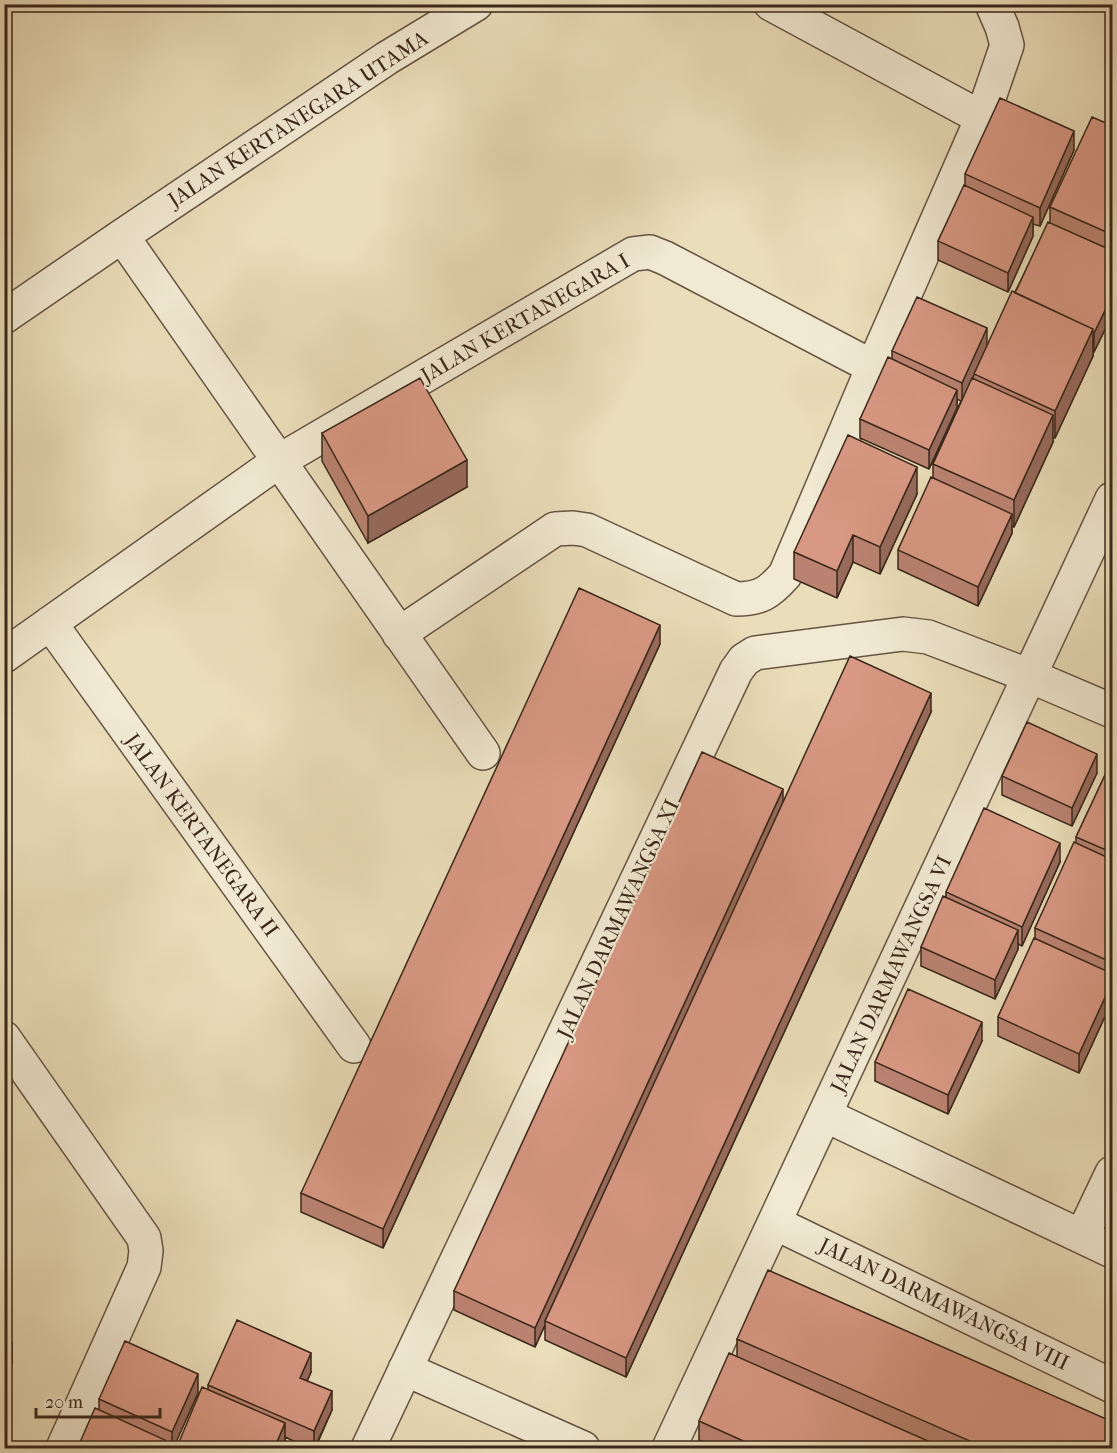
<svg xmlns="http://www.w3.org/2000/svg" width="1117" height="1453" font-family="'IM FELL French Canon',serif">
	<style>
		.lines { fill: none; stroke-linecap: round; stroke-linejoin: round }
		.minor-casing { stroke: #665442; stroke-width: 36 }
		.minor { stroke: #f1e9d2; stroke-width: 33 }
		.wall { fill: #ba8371; stroke: #3a271a; stroke-width: 1.5 }
		.shaded-wall { fill: #976a5c; stroke: #3a271a; stroke-width: 1.5 }
		.building { fill: #d89883; stroke: #3a271a; stroke-width: 1.5 }
		.labels { text-anchor: middle; dominant-baseline: central; stroke-width: 4.5; stroke-linejoin: round; paint-order: stroke }
		.street-label { font-size: 21px; fill: #3a271a; stroke: #f1e9d2 }
	</style>
	<rect width="100%" height="100%" fill="#eaddb9"/>
	<filter id="stains"><feTurbulence type="fractalNoise" baseFrequency=".00333" numOctaves="4"/><feColorMatrix values="0 0 0 0 .2 0 0 0 0 .09 0 0 0 0 .02 0 0 0 .5 -.17"/></filter>
	<radialGradient id="worn" r=".72"><stop offset=".6" stop-color="#630" stop-opacity="0"/><stop offset="1" stop-color="#630" stop-opacity=".3"/></radialGradient>
	<g class="lines">
		<defs>
			<path id="minor" d="M 771,4 L 982,118
				M 122,236 L 483,753
				M 4,317 L 122,236 L 387,58 L 476,4
				M 50,623 L 354,1046
				M 399,634 L 555,529 L 573,528 L 587,530 L 736,599 C 760,599 769,593 785,575 L 873,367 L 982,118 L 1007,45 L 1002,27 L 992,4
				M 4,656 L 279,461 L 633,254 L 650,252 L 665,258 L 873,367
				M 4,1038 L 144,1238 L 146,1251 L 144,1267 L 63,1448
				M 825,1115 L 1112,1251
				M 775,1223 L 1112,1386
				M 1082,1236 L 1112,1173
				M 405,1369 L 583,1448
				M 368,1448 L 736,671 L 744,660 L 755,653 L 903,634 L 928,637 L 1030,676 L 1112,711
				M 669,1448 L 1112,499"/>
		</defs>
		<use href="#minor" class="minor-casing"/>
		<use href="#minor" class="minor"/>
	</g>
	<path class="wall" d="M 49,4 L 61,4 L 56,10 Z
		M 1113,126 L 1113,313 L 1094,352 L 1093,351 L 1093,356 L 1055,438 L 1053,437 L 1053,442 L 1014,527 L 1012,526 L 1012,533 L 978,606 L 898,569 L 898,550 L 933,478 L 933,464 L 961,401 L 957,399 L 957,408 L 929,469 L 860,438 L 860,419 L 892,359 L 892,351 L 987,347 L 1050,223 L 1050,207 Z
		M 1074,150 L 1040,226 L 1033,224 L 1033,236 L 1008,292 L 938,260 L 938,241 L 965,186 L 965,174 Z
		M 322,433 L 467,487 L 368,543 L 322,461 Z
		M 917,494 L 880,574 L 853,562 L 837,598 L 794,579 L 794,552 Z
		M 660,644 L 383,1248 L 301,1212 L 301,1193 Z
		M 931,712 L 626,1377 L 545,1340 L 545,1325 L 535,1347 L 454,1310 L 454,1291 L 783,804 Z
		M 1113,758 L 1113,999 L 1079,1073 L 998,1036 L 998,1017 L 1035,939 L 1035,928 L 1076,843 L 1076,837 Z
		M 1097,773 L 1072,826 L 1002,795 L 1002,776 Z
		M 1060,862 L 1022,946 L 1018,944 L 1018,949 L 995,999 L 921,966 L 921,947 L 946,898 L 946,892 Z
		M 982,1041 L 948,1114 L 875,1081 L 875,1062 Z
		M 737,1339 L 1113,1449 L 718,1449 L 699,1440 L 699,1421 L 737,1357 Z
		M 311,1372 L 307,1381 L 332,1410 L 315,1449 L 311,1449 L 285,1437 L 285,1442 L 282,1449 L 165,1449 L 99,1410 L 99,1399 L 198,1393 L 174,1446 L 177,1447 L 208,1390 L 208,1385 Z"/>
	<path class="shaded-wall" d="M 56,4 L 61,4 L 56,10 Z
		M 1074,131 L 1074,150 L 1040,226 L 1040,208 Z
		M 1033,217 L 1033,236 L 1008,292 L 1008,273 Z
		M 1113,294 L 1113,313 L 1094,352 L 1094,333 Z
		M 987,328 L 987,347 L 962,401 L 962,383 Z
		M 1093,329 L 1093,356 L 1055,438 L 1055,411 Z
		M 957,390 L 957,408 L 929,469 L 929,450 Z
		M 1053,415 L 1053,442 L 1014,527 L 1014,500 Z
		M 467,460 L 467,487 L 368,543 L 368,516 Z
		M 917,467 L 917,494 L 880,574 L 880,547 Z
		M 1012,514 L 1012,533 L 978,606 L 978,587 Z
		M 853,535 L 853,562 L 837,598 L 837,571 Z
		M 660,625 L 660,644 L 383,1248 L 383,1229 Z
		M 931,693 L 931,712 L 626,1377 L 626,1358 Z
		M 1097,754 L 1097,773 L 1072,826 L 1072,808 Z
		M 783,789 L 783,808 L 545,1321 L 545,1325 L 535,1347 L 535,1328 Z
		M 1060,843 L 1060,862 L 1022,946 L 1022,927 Z
		M 1018,930 L 1018,949 L 995,999 L 995,980 Z
		M 1113,980 L 1113,999 L 1079,1073 L 1079,1054 Z
		M 982,1022 L 982,1041 L 948,1114 L 948,1095 Z
		M 12,1344 L 12,1363 L 4,1377 L 4,1358 Z
		M 311,1353 L 311,1372 L 300,1397 L 300,1378 Z
		M 198,1374 L 198,1393 L 173,1449 L 172,1449 L 172,1432 Z
		M 332,1391 L 332,1410 L 314,1449 L 314,1431 Z
		M 285,1423 L 285,1442 L 282,1449 L 274,1449 Z
		M 10,1432 L 10,1449 L 4,1449 L 4,1444 Z
		M 165,1440 L 165,1449 L 161,1449 Z"/>
	<path class="building" d="M 1000,98 L 1074,131 L 1040,208 L 965,174 Z
		M 1092,117 L 1113,126 L 1113,235 L 1050,207 Z
		M 964,185 L 1033,217 L 1008,273 L 938,241 Z
		M 1048,222 L 1113,251 L 1113,294 L 1094,333 L 1093,332 L 1093,329 L 1015,293 Z
		M 1012,291 L 1093,329 L 1055,411 L 974,374 Z
		M 917,297 L 987,328 L 962,383 L 892,351 Z
		M 888,357 L 957,390 L 929,450 L 860,419 Z
		M 420,378 L 467,460 L 368,516 L 322,433 Z
		M 972,378 L 1053,415 L 1014,500 L 933,464 Z
		M 848,435 L 917,467 L 880,547 L 853,535 L 837,571 L 794,552 Z
		M 931,477 L 1012,514 L 978,587 L 898,550 Z
		M 579,588 L 660,625 L 383,1229 L 301,1193 Z
		M 850,656 L 931,693 L 626,1358 L 545,1321 Z
		M 1027,722 L 1097,754 L 1072,808 L 1002,776 Z
		M 702,752 L 783,789 L 535,1328 L 454,1291 Z
		M 1113,758 L 1113,853 L 1076,837 Z
		M 984,808 L 1060,843 L 1022,927 L 946,892 Z
		M 1074,842 L 1113,860 L 1113,963 L 1035,928 Z
		M 943,896 L 1018,930 L 995,980 L 921,947 Z
		M 1034,938 L 1113,974 L 1113,980 L 1079,1054 L 998,1017 Z
		M 908,989 L 982,1022 L 948,1095 L 875,1062 Z
		M 768,1270 L 1113,1422 L 1113,1449 L 988,1449 L 737,1339 Z
		M 237,1320 L 311,1353 L 300,1378 L 332,1391 L 314,1431 L 208,1385 Z
		M 4,1340 L 12,1344 L 4,1358 Z
		M 125,1341 L 198,1374 L 172,1432 L 99,1399 Z
		M 729,1353 L 946,1449 L 761,1449 L 699,1421 Z
		M 202,1387 L 285,1423 L 274,1449 L 180,1449 L 177,1447 Z
		M 95,1408 L 165,1440 L 161,1449 L 77,1449 Z
		M 4,1429 L 10,1432 L 4,1444 Z
		M 173,1445 L 181,1449 L 172,1449 Z"/>
	<g class="labels">
		<g class="street-label">
			<text transform="translate(298 119) rotate(-33)">JALAN KERTANEGARA UTAMA</text>
			<text transform="translate(525 318) rotate(-30)">JALAN KERTANEGARA I</text>
			<text transform="translate(202 835) rotate(54)">JALAN KERTANEGARA II</text>
			<text transform="translate(618 919) rotate(-65)">JALAN DARMAWANGSA XI</text>
			<text transform="translate(891 974) rotate(-65)">JALAN DARMAWANGSA VI</text>
			<text transform="translate(944 1304) rotate(26)">JALAN DARMAWANGSA VIII</text>
		</g>
	</g>
	<rect width="1117" height="1453" fill="none" stroke="#eaddb9" stroke-width="24"/>
	<rect x="6" y="6" width="1105" height="1441" fill="none" stroke="#3a271a" stroke-width="3"/>
	<rect x="12" y="12" width="1093" height="1429" fill="none" stroke="#3a271a" stroke-width="1.5"/>
	<path d="M36 1408v9h124v-9" fill="none" stroke="#3a271a" stroke-width="3"/>
	<text x="45" y="1408" font-size="18" fill="#3a271a" stroke="#f1e9d2" stroke-width="4.5" paint-order="stroke">20 m</text>
	<rect width="100%" height="100%" filter="url(#stains)"/>
	<rect width="100%" height="100%" fill="url(#worn)"/>
</svg>
